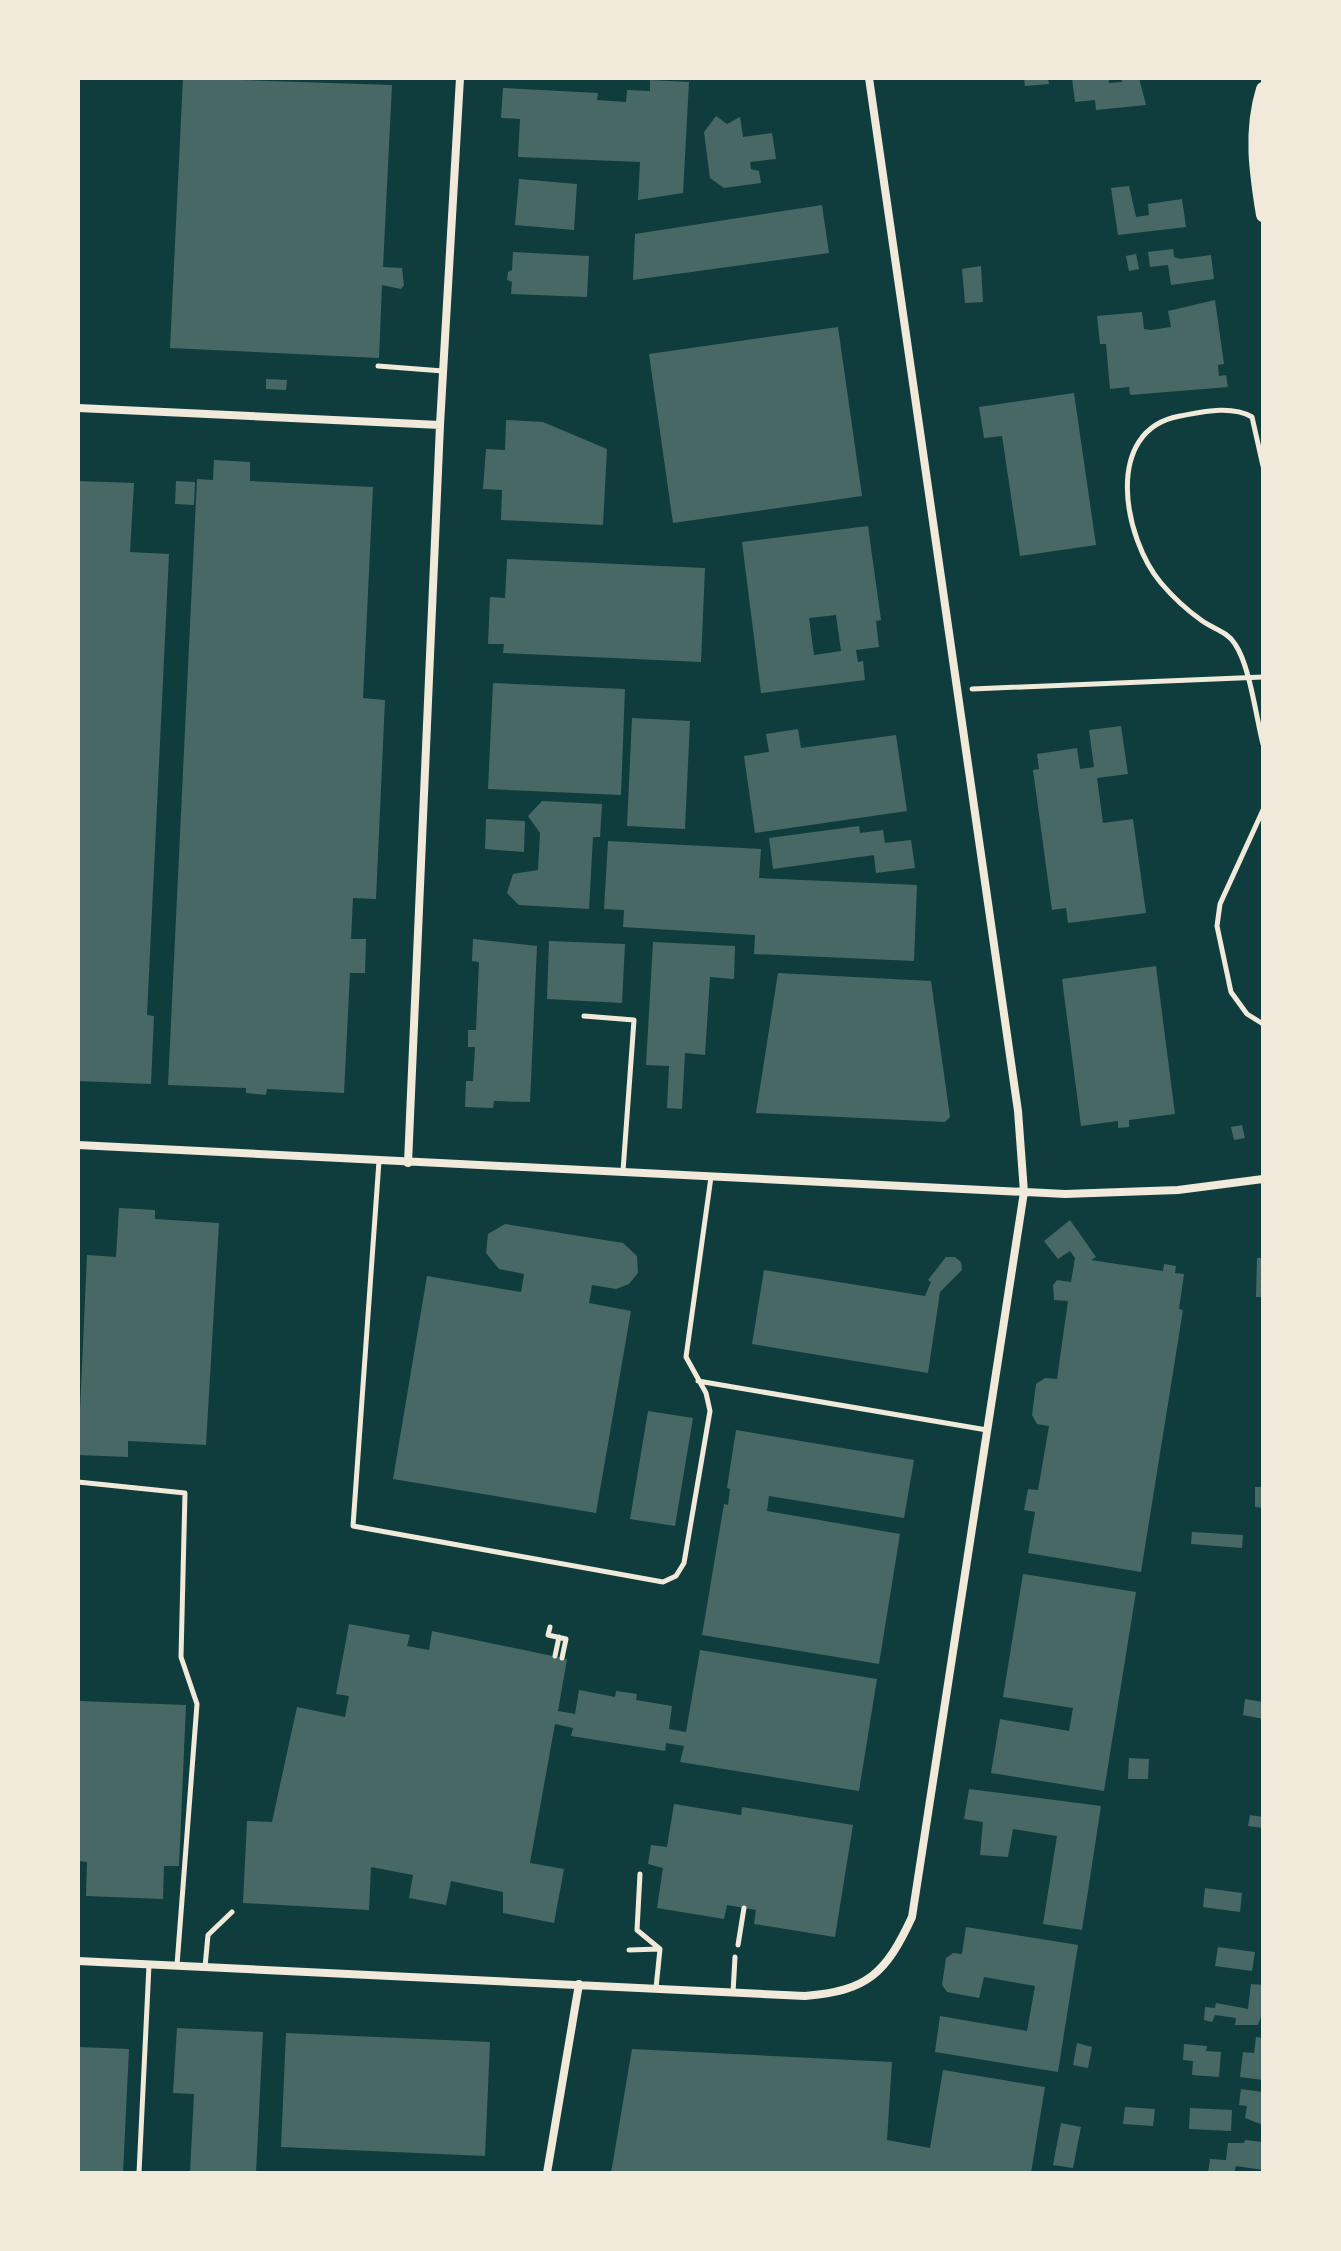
<svg xmlns="http://www.w3.org/2000/svg" width="1341" height="2251" font-family="'Open Sans',sans-serif">
	<style>
		.building { fill: #486865; fill-rule: evenodd }
		.lines { fill: none; stroke-linecap: round; stroke-linejoin: round }
		.path { stroke: #f1e9da; stroke-width: 5 }
		.service { stroke: #f1e9da; stroke-width: 5 }
		.minor { stroke: #f1e9da; stroke-width: 8 }
		.tertiary { stroke: #f1e9da; stroke-width: 14 }
	</style>
	<rect width="100%" height="100%" fill="#0f3d3e"/>
	<path class="building" d="M 183,78 L 392,85 L 383,267 L 402,268 L 404,285 L 401,289 L 382,285 L 379,358 L 170,348 Z
		M 1024,78 L 1048,78 L 1049,84 L 1025,86 Z
		M 1072,78 L 1109,78 L 1109,83 L 1122,82 L 1121,78 L 1139,78 L 1146,105 L 1096,110 L 1095,100 L 1075,102 Z
		M 650,80 L 689,82 L 683,193 L 638,200 L 640,162 L 518,157 L 520,119 L 501,118 L 503,88 L 598,93 L 597,100 L 626,102 L 627,90 L 650,91 Z
		M 716,116 L 727,124 L 740,117 L 743,137 L 772,133 L 776,159 L 750,162 L 751,169 L 759,171 L 761,183 L 724,188 L 710,178 L 704,132 Z
		M 519,179 L 577,184 L 574,230 L 515,225 Z
		M 1129,186 L 1136,217 L 1149,215 L 1148,204 L 1182,199 L 1186,227 L 1118,235 L 1111,188 Z
		M 822,205 L 829,253 L 633,280 L 635,234 Z
		M 1173,249 L 1174,257 L 1181,259 L 1211,255 L 1214,279 L 1171,285 L 1168,265 L 1150,267 L 1148,252 Z
		M 513,252 L 589,256 L 587,297 L 511,294 L 512,282 L 507,280 L 508,272 L 512,270 Z
		M 1136,254 L 1139,269 L 1129,271 L 1126,256 Z
		M 981,266 L 983,302 L 965,303 L 962,269 Z
		M 1215,300 L 1224,364 L 1218,365 L 1219,376 L 1226,375 L 1228,387 L 1130,395 L 1129,387 L 1110,389 L 1106,344 L 1100,344 L 1097,316 L 1142,312 L 1144,329 L 1151,330 L 1171,327 L 1168,311 Z
		M 838,327 L 862,496 L 673,523 L 649,354 Z
		M 266,379 L 287,380 L 286,390 L 266,389 Z
		M 1074,393 L 1096,545 L 1020,556 L 1002,436 L 984,438 L 979,407 Z
		M 506,420 L 543,422 L 607,449 L 603,525 L 501,520 L 502,490 L 483,489 L 486,449 L 505,450 Z
		M 214,460 L 250,462 L 250,481 L 373,487 L 363,698 L 385,700 L 376,899 L 353,898 L 351,939 L 366,939 L 365,973 L 350,973 L 344,1093 L 267,1089 L 266,1095 L 246,1093 L 246,1088 L 168,1085 L 197,479 L 213,480 Z
		M 78,481 L 134,483 L 130,552 L 169,554 L 147,1015 L 154,1016 L 151,1084 L 78,1081 Z
		M 176,481 L 195,482 L 194,505 L 175,504 Z
		M 868,526 L 881,620 L 876,621 L 879,647 L 856,650 L 858,662 L 863,661 L 865,680 L 761,693 L 742,542 ZM 836,615 L 841,651 L 814,655 L 809,618 Z
		M 507,559 L 705,568 L 701,662 L 503,653 L 504,644 L 488,644 L 490,597 L 505,598 Z
		M 493,683 L 625,689 L 621,795 L 488,789 Z
		M 632,718 L 690,721 L 685,829 L 627,826 Z
		M 1121,726 L 1128,774 L 1097,778 L 1103,823 L 1133,819 L 1146,913 L 1068,923 L 1066,908 L 1052,910 L 1033,770 L 1039,769 L 1037,754 L 1077,748 L 1080,769 L 1094,767 L 1089,730 Z
		M 798,729 L 801,748 L 896,735 L 907,811 L 755,833 L 744,756 L 769,752 L 766,734 Z
		M 542,801 L 602,804 L 600,837 L 593,837 L 589,909 L 519,905 L 507,893 L 513,874 L 538,870 L 540,833 L 528,816 Z
		M 486,819 L 525,821 L 524,852 L 485,849 Z
		M 859,826 L 860,833 L 883,830 L 885,843 L 911,840 L 915,868 L 876,873 L 874,855 L 773,869 L 769,838 Z
		M 608,841 L 761,849 L 759,878 L 917,885 L 914,961 L 754,954 L 755,935 L 623,927 L 624,910 L 604,909 Z
		M 473,939 L 537,946 L 530,1102 L 494,1101 L 493,1108 L 465,1107 L 466,1081 L 473,1081 L 475,1047 L 468,1047 L 468,1030 L 476,1030 L 479,962 L 472,961 Z
		M 549,941 L 625,944 L 622,1003 L 547,999 Z
		M 653,942 L 735,946 L 734,979 L 710,977 L 705,1055 L 685,1053 L 682,1109 L 667,1108 L 669,1066 L 646,1065 Z
		M 1156,966 L 1175,1114 L 1129,1120 L 1129,1127 L 1118,1128 L 1118,1121 L 1081,1126 L 1062,979 Z
		M 778,973 L 931,981 L 950,1117 L 945,1122 L 756,1113 Z
		M 1242,1125 L 1245,1138 L 1234,1140 L 1231,1127 Z
		M 119,1208 L 155,1210 L 155,1219 L 219,1223 L 206,1445 L 128,1441 L 128,1457 L 78,1455 L 87,1255 L 116,1257 Z
		M 1070,1220 L 1096,1257 L 1091,1260 L 1163,1271 L 1164,1264 L 1176,1266 L 1175,1273 L 1184,1274 L 1179,1309 L 1183,1310 L 1141,1572 L 1028,1553 L 1035,1512 L 1024,1510 L 1028,1489 L 1038,1490 L 1049,1426 L 1037,1424 L 1032,1415 L 1036,1384 L 1045,1378 L 1057,1379 L 1068,1301 L 1054,1300 L 1053,1285 L 1057,1280 L 1071,1282 L 1075,1258 L 1070,1251 L 1058,1259 L 1044,1241 Z
		M 505,1224 L 623,1243 L 637,1256 L 638,1273 L 629,1284 L 616,1289 L 592,1285 L 589,1303 L 631,1311 L 596,1513 L 393,1479 L 427,1276 L 521,1292 L 524,1274 L 499,1269 L 486,1253 L 488,1234 Z
		M 946,1257 L 955,1257 L 961,1262 L 962,1270 L 940,1292 L 928,1373 L 752,1344 L 764,1270 L 925,1296 L 931,1282 L 928,1280 Z
		M 1257,1258 L 1263,1258 L 1263,1297 L 1256,1297 Z
		M 648,1411 L 693,1418 L 675,1526 L 630,1519 Z
		M 736,1430 L 914,1460 L 904,1518 L 769,1496 L 767,1511 L 900,1534 L 879,1664 L 702,1635 L 724,1504 L 728,1505 L 730,1489 L 727,1488 Z
		M 1255,1487 L 1263,1487 L 1263,1508 L 1255,1507 Z
		M 1192,1532 L 1243,1535 L 1242,1548 L 1191,1544 Z
		M 1023,1574 L 1136,1592 L 1104,1791 L 991,1773 L 1000,1719 L 1069,1731 L 1073,1708 L 1003,1697 Z
		M 349,1624 L 410,1635 L 407,1646 L 429,1650 L 432,1631 L 567,1659 L 558,1711 L 575,1714 L 579,1690 L 615,1697 L 616,1691 L 637,1694 L 636,1700 L 672,1706 L 669,1729 L 686,1732 L 700,1650 L 877,1679 L 859,1791 L 680,1762 L 684,1746 L 666,1743 L 665,1751 L 571,1736 L 573,1728 L 555,1724 L 530,1863 L 564,1869 L 554,1923 L 503,1913 L 503,1892 L 451,1881 L 446,1905 L 409,1898 L 413,1875 L 371,1867 L 369,1910 L 243,1903 L 247,1821 L 272,1822 L 297,1707 L 345,1717 L 349,1696 L 336,1694 Z
		M 1245,1699 L 1263,1702 L 1263,1719 L 1243,1715 Z
		M 79,1701 L 186,1705 L 179,1866 L 164,1866 L 163,1899 L 86,1896 L 87,1862 L 78,1861 Z
		M 1129,1758 L 1149,1759 L 1148,1779 L 1128,1779 Z
		M 969,1789 L 1101,1806 L 1082,1930 L 1043,1924 L 1057,1836 L 1013,1829 L 1008,1857 L 980,1855 L 983,1822 L 964,1819 Z
		M 674,1804 L 741,1815 L 742,1807 L 853,1825 L 835,1937 L 754,1924 L 756,1910 L 727,1905 L 724,1919 L 657,1908 L 663,1868 L 648,1864 L 651,1845 L 667,1847 Z
		M 1250,1815 L 1263,1817 L 1263,1828 L 1248,1826 Z
		M 1205,1888 L 1242,1893 L 1240,1912 L 1203,1907 Z
		M 966,1927 L 1078,1945 L 1058,2072 L 935,2052 L 940,2016 L 1027,2031 L 1035,1986 L 984,1977 L 979,1998 L 947,1992 L 942,1985 L 946,1958 L 953,1953 L 962,1954 Z
		M 1218,1947 L 1255,1952 L 1252,1971 L 1215,1966 Z
		M 1251,1984 L 1263,1985 L 1263,2011 L 1258,2025 L 1235,2025 L 1236,2018 L 1215,2015 L 1212,2022 L 1204,2020 L 1205,2007 L 1215,2008 L 1216,2003 L 1248,2009 Z
		M 177,2028 L 263,2032 L 256,2173 L 190,2173 L 194,2094 L 173,2093 Z
		M 286,2033 L 490,2042 L 485,2156 L 281,2147 Z
		M 1256,2037 L 1263,2038 L 1263,2080 L 1240,2077 L 1243,2052 L 1254,2053 Z
		M 1077,2043 L 1092,2047 L 1088,2068 L 1073,2065 Z
		M 1184,2044 L 1207,2046 L 1206,2051 L 1221,2052 L 1219,2077 L 1192,2075 L 1193,2061 L 1183,2060 Z
		M 78,2047 L 129,2049 L 123,2173 L 78,2173 Z
		M 632,2049 L 892,2062 L 887,2140 L 930,2148 L 943,2070 L 1045,2087 L 1031,2173 L 611,2173 Z
		M 1241,2089 L 1263,2092 L 1263,2125 L 1245,2118 L 1247,2106 L 1239,2105 Z
		M 1125,2107 L 1155,2109 L 1153,2126 L 1123,2124 Z
		M 1190,2108 L 1232,2110 L 1231,2131 L 1189,2129 Z
		M 1061,2123 L 1081,2127 L 1073,2168 L 1053,2165 Z
		M 1245,2140 L 1263,2142 L 1263,2170 L 1236,2166 L 1234,2173 L 1208,2173 L 1210,2159 L 1226,2160 L 1228,2143 L 1244,2143 Z"/>
	<g class="lines">
		<path class="path" d="M 1263,466 L 1252,417 C 1231,405 1202,412 1180,416 C 1102,430 1124,539 1161,583 C 1172,596 1187,610 1201,620 C 1213,629 1227,631 1235,644 C 1250,666 1256,717 1263,744
			M 972,689 L 1263,677
			M 1263,810 L 1220,904 L 1217,926 L 1231,992 L 1247,1014 L 1263,1024
			M 550,1627 L 548,1635 L 566,1639 L 562,1658
			M 555,1656 L 559,1637
			M 738,1945 L 744,1908"/>
		<path class="service" d="M 378,366 L 443,371
			M 584,1016 L 634,1020 L 623,1171
			M 379,1161 L 353,1526 L 663,1582 L 676,1576 L 684,1563 L 710,1411 L 706,1393 L 686,1357 L 711,1177
			M 698,1381 L 987,1430
			M 78,1482 L 185,1493 L 181,1657 L 197,1704 L 177,1965
			M 640,1874 L 637,1930 L 660,1949 L 656,1988
			M 629,1950 L 659,1949
			M 205,1967 L 208,1935 L 232,1912
			M 733,1993 L 735,1957
			M 139,2173 L 149,1965"/>
		<path class="minor" d="M 78,408 L 440,425
			M 78,1145 L 1065,1194 L 1178,1190 L 1263,1179
			M 408,1163 L 440,425 L 460,78
			M 78,1961 L 805,1996 C 868,1991 886,1973 912,1917 L 1024,1192 L 1018,1111 L 869,78
			M 547,2173 L 579,1984"/>
		<path class="tertiary" d="M 1263,89 C 1250,131 1256,172 1263,215"/>
	</g>
	<rect width="1341" height="2251" fill="none" stroke="#f1e9da" stroke-width="160"/>
</svg>
